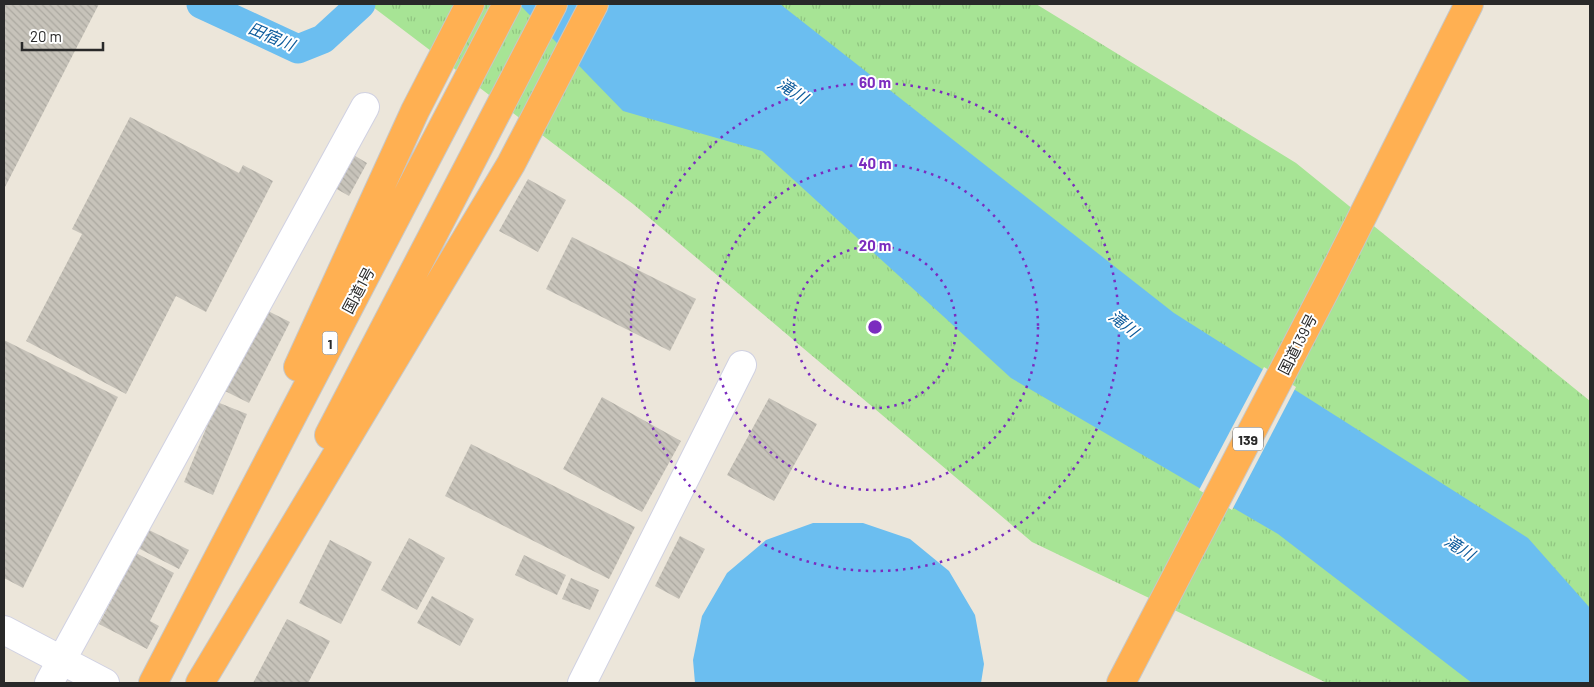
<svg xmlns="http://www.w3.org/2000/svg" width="1594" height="687" font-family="Barlow,'Noto Sans JP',sans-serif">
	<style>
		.grass { fill: url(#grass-tufts) }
		.water { fill: #6bbef0 }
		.pier { fill: #ece6da }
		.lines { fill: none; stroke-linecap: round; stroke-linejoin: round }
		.canal { stroke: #6bbef0; stroke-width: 29 }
		.building { fill: url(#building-back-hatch) }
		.minor-casing { stroke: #d0d1e2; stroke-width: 30 }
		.highway-casing { stroke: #c7c7c7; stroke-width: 30 }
		.minor { stroke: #fff; stroke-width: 28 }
		.highway { stroke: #ffb052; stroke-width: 28 }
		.ring { fill: none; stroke: #7b2cbf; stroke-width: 2.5; stroke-dasharray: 2.5 5 }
		.labels { text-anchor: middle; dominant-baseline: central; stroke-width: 4; stroke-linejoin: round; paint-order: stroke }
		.shield { fill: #fff; stroke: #696969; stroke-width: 1 }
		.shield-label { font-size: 14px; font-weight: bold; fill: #292929 }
		.street-label { font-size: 15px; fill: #292929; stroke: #fff }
		.water-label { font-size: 16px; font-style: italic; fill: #0b5a9b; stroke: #fff }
		.centre { fill: #7b2cbf; stroke: #fff; stroke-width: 2.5 }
		.ring-label { font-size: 15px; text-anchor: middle; font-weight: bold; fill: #7b2cbf; stroke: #fff; stroke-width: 4; stroke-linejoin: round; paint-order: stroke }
	</style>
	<defs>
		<pattern id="grass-tufts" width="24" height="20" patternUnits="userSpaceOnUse" patternTransform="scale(1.25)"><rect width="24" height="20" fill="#a7e495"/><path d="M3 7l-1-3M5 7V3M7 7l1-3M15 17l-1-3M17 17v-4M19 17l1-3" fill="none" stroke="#90c480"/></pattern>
		<pattern id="building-back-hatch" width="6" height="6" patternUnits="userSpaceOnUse" patternTransform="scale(1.25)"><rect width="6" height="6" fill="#c7c3ba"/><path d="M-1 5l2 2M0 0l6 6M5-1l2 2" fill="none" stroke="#aba8a0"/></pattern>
	</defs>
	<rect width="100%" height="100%" fill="#ece6da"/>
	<path class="grass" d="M 369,4 L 1036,4 L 1296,163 L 1590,401 L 1590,683 L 1327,683 L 1032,542 L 633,204 Z"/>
	<path class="water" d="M 519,4 L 780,4 L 1174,313 L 1528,538 L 1590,608 L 1590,683 L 1472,683 L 1278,534 L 1011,378 L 762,151 L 623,111 Z
		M 813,523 L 863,523 L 910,539 L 949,571 L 975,615 L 984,664 L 981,683 L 695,683 L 693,660 L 702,616 L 727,573 L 766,540 Z"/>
	<path class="pier" d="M 1264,367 L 1296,387 L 1232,510 L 1199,490 Z"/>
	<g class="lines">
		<path class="canal" d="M 201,4 L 298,49 L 323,39 L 361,4"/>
	</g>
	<path class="building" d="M 4,4 L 99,4 L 4,189 Z
		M 130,117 L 239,173 L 243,165 L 273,181 L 206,312 L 176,296 L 126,394 L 26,341 L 82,234 L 72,229 Z
		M 347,151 L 367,163 L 349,196 L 328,184 Z
		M 528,179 L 566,200 L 538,252 L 499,231 Z
		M 572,237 L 696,299 L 670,351 L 546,289 Z
		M 262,308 L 290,322 L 249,403 L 221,389 Z
		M 4,340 L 118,397 L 23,588 L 4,578 Z
		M 602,397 L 681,441 L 642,512 L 563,469 Z
		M 769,398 L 817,424 L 774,501 L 727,475 Z
		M 217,402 L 247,414 L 213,495 L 184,482 Z
		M 471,444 L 635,527 L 609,579 L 445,496 Z
		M 147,529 L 189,550 L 179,569 L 138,548 Z
		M 680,536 L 705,549 L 679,599 L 655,586 Z
		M 409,538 L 445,558 L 417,610 L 381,590 Z
		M 330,540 L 372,562 L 341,624 L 299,603 Z
		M 136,553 L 174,573 L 150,621 L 159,626 L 147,649 L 99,624 Z
		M 524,555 L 566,575 L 557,595 L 515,575 Z
		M 571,578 L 599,590 L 590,610 L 562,599 Z
		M 432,596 L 474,619 L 460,646 L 417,623 Z
		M 287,619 L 330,641 L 308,683 L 253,683 Z"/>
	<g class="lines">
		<defs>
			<path id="minor" d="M 4,630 L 105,683
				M 49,683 L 365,107
				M 582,683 L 742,365"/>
			<path id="highway" d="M 298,367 L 415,111 L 470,4
				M 329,435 L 553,4
				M 153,683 L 507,4
				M 200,683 L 511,164 L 594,4
				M 1121,683 L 1332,277 L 1469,4"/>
		</defs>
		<use href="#minor" class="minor-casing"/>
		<use href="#highway" class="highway-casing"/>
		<use href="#minor" class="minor"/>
		<use href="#highway" class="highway"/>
	</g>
	<g class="ring">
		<circle cx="875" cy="327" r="81"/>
		<circle cx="875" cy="327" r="163"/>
		<circle cx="875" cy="327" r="244"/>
	</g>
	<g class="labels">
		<g class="shield">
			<rect x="322.5" y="331.5" width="15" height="23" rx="4"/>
			<rect x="1233" y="427.5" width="30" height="23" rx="4"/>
		</g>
		<g class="shield-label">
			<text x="330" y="343">1</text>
			<text x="1248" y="439">139</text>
		</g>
		<g class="street-label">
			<text transform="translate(358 290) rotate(-62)">国道1号</text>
			<text transform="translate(1297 344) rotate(-63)">国道139号</text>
		</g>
		<g class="water-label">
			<text transform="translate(272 36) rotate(23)">田宿川</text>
			<text transform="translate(793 90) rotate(33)">滝川</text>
			<text transform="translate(1124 323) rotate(38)">滝川</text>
			<text transform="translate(1460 547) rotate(32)">滝川</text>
		</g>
	</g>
	<circle cx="875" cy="327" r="8" class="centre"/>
	<g class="ring-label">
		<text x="875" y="88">60 m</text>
		<text x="875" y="169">40 m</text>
		<text x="875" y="251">20 m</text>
	</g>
	<rect width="1594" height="687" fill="none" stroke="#292929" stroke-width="10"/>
	<path d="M22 42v8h81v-8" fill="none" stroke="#292929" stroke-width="2.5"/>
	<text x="30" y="42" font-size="15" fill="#292929" stroke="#ffffff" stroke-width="4" paint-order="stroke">20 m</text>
</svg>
